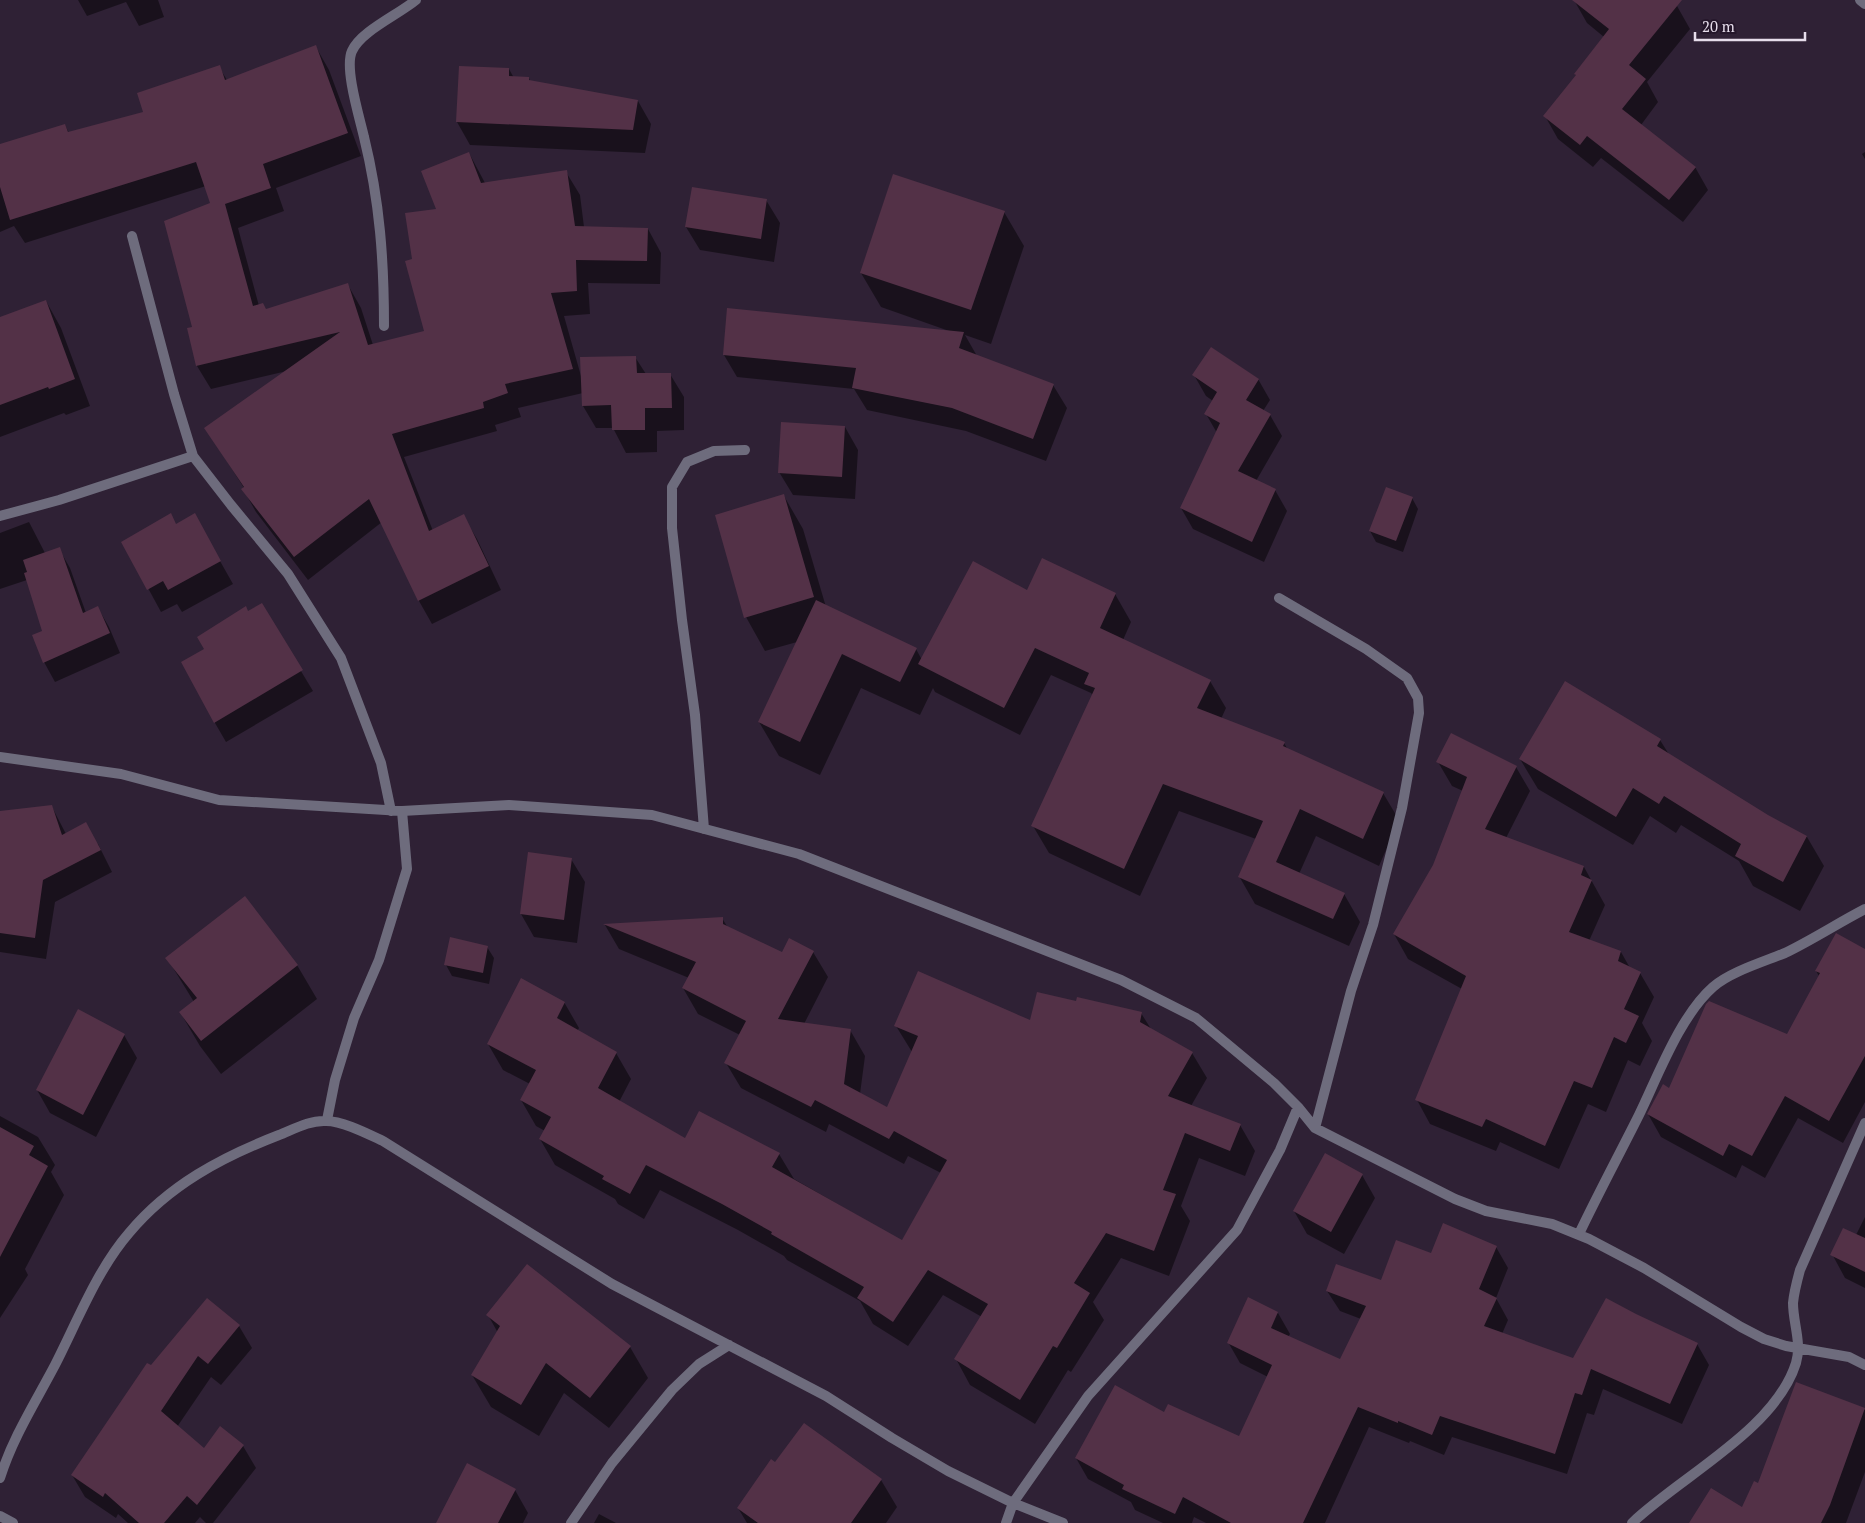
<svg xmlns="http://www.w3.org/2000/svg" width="1865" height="1523" font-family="'PT Serif',serif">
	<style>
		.shadow { fill: #0007 }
		.building { fill: #533147 }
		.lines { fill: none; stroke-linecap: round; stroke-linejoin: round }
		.minor { stroke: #6e6c7d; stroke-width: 10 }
	</style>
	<rect width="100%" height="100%" fill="#2f2135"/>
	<path class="shadow" d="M 78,0 L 158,0 L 164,17 L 139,26 L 126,2 L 87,16 Z
		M 1574,0 L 1669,0 L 1677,6 L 1690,29 L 1647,82 L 1658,102 L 1641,125 L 1695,167 L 1708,190 L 1683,222 L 1601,158 L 1593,167 L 1558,139 L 1545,116 L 1577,76 L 1575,74 L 1604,37 L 1587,23 Z
		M 316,47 L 329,70 L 361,156 L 276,188 L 284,211 L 238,228 L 259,306 L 266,310 L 348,285 L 361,308 L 373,345 L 425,332 L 414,260 L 438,210 L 469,153 L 485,183 L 566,172 L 580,195 L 584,227 L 648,229 L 661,253 L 660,284 L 588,283 L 590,314 L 564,316 L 581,376 L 635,357 L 646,374 L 670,374 L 684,397 L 684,430 L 657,431 L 657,452 L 626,453 L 613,428 L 596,428 L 583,406 L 583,393 L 518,408 L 521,417 L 495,425 L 497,431 L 404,457 L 433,531 L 463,516 L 477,539 L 501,590 L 432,624 L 419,601 L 382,522 L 308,580 L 256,512 L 243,489 L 244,488 L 206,428 L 287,371 L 211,389 L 197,366 L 194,328 L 212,204 L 206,186 L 25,243 L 14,226 L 0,232 L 0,146 L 65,125 L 69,133 L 145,113 L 219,67 L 227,80 Z
		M 460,67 L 509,69 L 514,78 L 529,78 L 530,81 L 638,101 L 651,124 L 645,153 L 470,145 L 457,122 Z
		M 1865,152 L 1865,159 L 1862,154 Z
		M 766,200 L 780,223 L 774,262 L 700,250 L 686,227 Z
		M 1004,212 L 1024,246 L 991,344 L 965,335 L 977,356 L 1053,385 L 1067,408 L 1046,461 L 966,431 L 867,410 L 854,389 L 737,377 L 724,355 L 952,332 L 881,307 L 861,273 Z
		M 46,301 L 61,328 L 90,406 L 66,415 L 64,413 L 0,437 L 0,318 Z
		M 1194,375 L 1258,379 L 1270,400 L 1263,411 L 1270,415 L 1282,436 L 1256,481 L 1275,490 L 1287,511 L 1264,562 L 1193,529 L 1181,508 L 1217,433 L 1206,414 L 1213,401 L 1206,396 Z
		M 845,427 L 858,450 L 855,499 L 793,495 L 779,472 Z
		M 784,496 L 803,529 L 826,607 L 916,649 L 922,660 L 1028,592 L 1043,560 L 1115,594 L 1131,622 L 1123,640 L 1210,681 L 1226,708 L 1221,719 L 1284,743 L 1288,750 L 1383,793 L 1399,820 L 1379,866 L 1316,836 L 1299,874 L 1344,894 L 1360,922 L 1349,946 L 1255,904 L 1239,876 L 1256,839 L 1179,811 L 1140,896 L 1049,853 L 1033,826 L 1093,696 L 1091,693 L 1051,675 L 1020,735 L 935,692 L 933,688 L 920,715 L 861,688 L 820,775 L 779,756 L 759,722 L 797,642 L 765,651 L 746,617 Z
		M 1412,498 L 1418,509 L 1403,552 L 1376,542 L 1370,531 Z
		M 29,522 L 45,553 L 59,549 L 70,568 L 86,613 L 98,608 L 109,627 L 120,653 L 55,682 L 44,662 L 43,632 L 27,580 L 0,589 L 0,533 Z
		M 176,525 L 207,538 L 233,584 L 182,612 L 177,604 L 161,612 L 123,542 Z
		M 261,605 L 313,691 L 226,742 L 215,723 L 205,650 L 248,613 Z
		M 1660,740 L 1670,756 L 1767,816 L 1807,837 L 1824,866 L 1800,911 L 1753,886 L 1739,861 L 1681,825 L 1676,833 L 1650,816 L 1633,845 L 1538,789 L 1520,759 Z
		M 1438,762 L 1516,767 L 1530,791 L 1506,838 L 1584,867 L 1605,905 L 1589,941 L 1621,952 L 1630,968 L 1640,973 L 1654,997 L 1642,1023 L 1652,1041 L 1640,1066 L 1628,1060 L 1606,1112 L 1588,1104 L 1559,1169 L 1500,1142 L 1496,1151 L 1430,1124 L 1417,1100 L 1462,989 L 1408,959 L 1394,934 L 1434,866 L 1463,791 L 1452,786 Z
		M 52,807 L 66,834 L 98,844 L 112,872 L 55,902 L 46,959 L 0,952 L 0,813 Z
		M 529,854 L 571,859 L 585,882 L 577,943 L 534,937 L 521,914 Z
		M 722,918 L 728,928 L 782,954 L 813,952 L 828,977 L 804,1024 L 850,1030 L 865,1056 L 860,1094 L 888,1108 L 912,1052 L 896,1026 L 1031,1021 L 1077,1003 L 1141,1013 L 1151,1029 L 1192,1053 L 1207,1078 L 1191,1106 L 1240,1125 L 1255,1151 L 1245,1176 L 1199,1158 L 1181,1206 L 1190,1221 L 1169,1276 L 1121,1258 L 1093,1302 L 1104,1320 L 1071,1372 L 1068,1370 L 1035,1424 L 970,1385 L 956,1359 L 982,1317 L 943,1295 L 908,1346 L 873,1324 L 860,1301 L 787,1260 L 784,1256 L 738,1230 L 660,1190 L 644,1219 L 618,1204 L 615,1199 L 555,1165 L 540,1139 L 545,1131 L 536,1126 L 521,1100 L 530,1084 L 503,1070 L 488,1044 L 564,1002 L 579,1028 L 577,1031 L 616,1053 L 631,1079 L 619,1102 L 686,1139 L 779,1154 L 794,1179 L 902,1241 L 941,1173 L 908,1156 L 904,1164 L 829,1124 L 826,1132 L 741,1088 L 726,1063 L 740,1035 L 698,1014 L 683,988 L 689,978 L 619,949 L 605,925 Z
		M 487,947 L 494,958 L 489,984 L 452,976 L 446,965 Z
		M 1865,950 L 1865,1102 L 1843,1143 L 1798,1118 L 1765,1178 L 1742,1165 L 1736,1178 L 1661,1137 L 1648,1114 L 1670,1090 L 1788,1036 L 1819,976 L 1816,971 Z
		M 167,958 L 297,965 L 317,999 L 221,1074 L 200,1046 L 180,1012 L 194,1002 Z
		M 124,1035 L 137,1058 L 96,1137 L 50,1113 L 37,1090 Z
		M 0,1116 L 38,1137 L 55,1165 L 51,1172 L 64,1195 L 25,1269 L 28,1275 L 0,1318 Z
		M 1362,1175 L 1375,1198 L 1344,1254 L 1307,1234 L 1294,1211 Z
		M 1865,1217 L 1865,1288 L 1845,1278 L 1832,1254 L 1856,1235 Z
		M 1496,1247 L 1508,1268 L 1496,1298 L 1508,1320 L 1502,1334 L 1573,1360 L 1635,1316 L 1697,1344 L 1709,1365 L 1682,1424 L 1603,1389 L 1594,1415 L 1587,1413 L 1567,1474 L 1452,1437 L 1444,1455 L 1410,1441 L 1409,1443 L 1369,1427 L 1325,1523 L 1206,1523 L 1194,1517 L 1192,1523 L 1163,1523 L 1135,1510 L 1131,1502 L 1088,1479 L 1076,1458 L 1165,1414 L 1239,1438 L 1268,1377 L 1240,1363 L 1228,1342 L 1278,1313 L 1290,1334 L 1288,1337 L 1341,1361 L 1361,1319 L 1340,1311 L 1327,1291 L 1382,1282 L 1432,1254 Z
		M 488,1315 L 630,1347 L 648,1378 L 609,1428 L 564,1393 L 539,1436 L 491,1407 L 472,1375 L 498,1333 Z
		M 239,1326 L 252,1348 L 221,1385 L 211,1377 L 177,1427 L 204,1450 L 220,1428 L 243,1446 L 256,1468 L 213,1523 L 206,1523 L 200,1517 L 195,1523 L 128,1523 L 118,1514 L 116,1518 L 85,1497 L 72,1475 L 151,1367 Z
		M 1796,1384 L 1865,1410 L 1865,1472 L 1846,1523 L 1700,1523 L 1743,1509 L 1759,1484 Z
		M 804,1425 L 881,1480 L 897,1507 L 886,1523 L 747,1523 L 738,1508 L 776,1464 Z
		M 515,1490 L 528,1513 L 523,1523 L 438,1523 Z
		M 599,1514 L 616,1523 L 594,1523 Z"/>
	<path class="building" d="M 1572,0 L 1682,0 L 1629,65 L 1646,79 L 1622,109 L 1696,167 L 1669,200 L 1587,136 L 1580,145 L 1543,116 L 1576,75 L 1574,74 L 1609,29 Z
		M 316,45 L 348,133 L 263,164 L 271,188 L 225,204 L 253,306 L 263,303 L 266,309 L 348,283 L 368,345 L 424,331 L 405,261 L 412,259 L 405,213 L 436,209 L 421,171 L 469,152 L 481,183 L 567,170 L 575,226 L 648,228 L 647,261 L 576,260 L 577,291 L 551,293 L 573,369 L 505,384 L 508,393 L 483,402 L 484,408 L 392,434 L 429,531 L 464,514 L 489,566 L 418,601 L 369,499 L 294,557 L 241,489 L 244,487 L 204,428 L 340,332 L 196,366 L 187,328 L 192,327 L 164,221 L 210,203 L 196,162 L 10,220 L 0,187 L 0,144 L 65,124 L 68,132 L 143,112 L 137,93 L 220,65 L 225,80 Z
		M 459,66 L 509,68 L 509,76 L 529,77 L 529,80 L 638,100 L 633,130 L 456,122 Z
		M 893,174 L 1005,211 L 971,310 L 860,273 Z
		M 692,187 L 767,199 L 761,239 L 685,227 Z
		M 46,300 L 75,379 L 49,389 L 48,387 L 0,405 L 0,317 Z
		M 727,308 L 964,332 L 959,348 L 1054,384 L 1033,439 L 952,408 L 852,388 L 856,368 L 723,355 Z
		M 1211,347 L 1259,379 L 1246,400 L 1271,414 L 1238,471 L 1276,489 L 1252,542 L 1180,508 L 1220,423 L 1204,414 L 1217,392 L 1192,375 Z
		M 636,356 L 637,373 L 671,373 L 672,408 L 645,408 L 645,430 L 612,430 L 611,405 L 582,406 L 580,357 Z
		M 781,422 L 845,426 L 842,477 L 778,473 Z
		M 1386,487 L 1413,497 L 1396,541 L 1369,531 Z
		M 784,494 L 814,597 L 744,618 L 715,515 Z
		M 171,513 L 176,524 L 195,513 L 221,561 L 168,590 L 163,581 L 147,590 L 121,542 Z
		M 60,547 L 83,613 L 98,606 L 110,633 L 43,663 L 32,635 L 42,631 L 24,573 L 27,572 L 23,560 Z
		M 1042,558 L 1116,593 L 1100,628 L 1211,680 L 1197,708 L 1285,742 L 1283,746 L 1384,792 L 1363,839 L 1300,809 L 1276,862 L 1345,893 L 1333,919 L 1238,877 L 1263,821 L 1163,784 L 1124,869 L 1031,826 L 1095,688 L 1084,684 L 1089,673 L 1035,648 L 1004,708 L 918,664 L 973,561 L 1027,590 Z
		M 816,600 L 917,648 L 900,682 L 842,654 L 800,742 L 758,722 Z
		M 262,603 L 303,670 L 214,723 L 181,662 L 204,649 L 197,637 L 246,606 L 248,611 Z
		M 1565,681 L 1661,739 L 1657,746 L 1768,815 L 1807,836 L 1783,882 L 1735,856 L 1741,844 L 1664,796 L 1659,804 L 1633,788 L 1616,817 L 1519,759 Z
		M 1451,733 L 1517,766 L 1485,829 L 1584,866 L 1581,875 L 1592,880 L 1569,932 L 1621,951 L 1618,961 L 1641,972 L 1624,1009 L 1639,1016 L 1626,1043 L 1614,1037 L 1592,1088 L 1574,1081 L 1545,1146 L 1486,1119 L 1482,1127 L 1415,1100 L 1466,976 L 1393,934 L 1433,865 L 1467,777 L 1436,762 Z
		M 52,805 L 62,835 L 86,822 L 101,850 L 43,880 L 35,938 L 0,933 L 0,811 Z
		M 528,852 L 572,858 L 564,920 L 520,914 Z
		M 245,896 L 298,965 L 201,1041 L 179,1012 L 197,998 L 165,958 Z
		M 723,917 L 723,924 L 782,952 L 789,938 L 814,951 L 778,1019 L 851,1029 L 844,1084 L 887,1107 L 918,1036 L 894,1026 L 918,971 L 1030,1020 L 1037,992 L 1076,1001 L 1077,997 L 1142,1012 L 1140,1022 L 1193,1052 L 1168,1096 L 1241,1124 L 1230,1151 L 1185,1133 L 1163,1190 L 1176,1194 L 1154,1251 L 1106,1233 L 1074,1283 L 1090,1293 L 1057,1348 L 1053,1346 L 1020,1400 L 954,1359 L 988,1304 L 928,1270 L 893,1322 L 857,1298 L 864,1287 L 771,1234 L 772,1232 L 722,1204 L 646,1165 L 630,1194 L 602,1179 L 604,1176 L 539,1139 L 551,1117 L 520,1100 L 536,1070 L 487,1044 L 521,978 L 565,1002 L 557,1018 L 617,1052 L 598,1088 L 685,1138 L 699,1111 L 780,1153 L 772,1167 L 902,1240 L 947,1160 L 894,1131 L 889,1139 L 815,1100 L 811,1107 L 724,1063 L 746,1021 L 682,988 L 696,962 L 603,924 Z
		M 1836,933 L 1865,949 L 1865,1056 L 1829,1121 L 1785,1096 L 1752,1156 L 1729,1144 L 1723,1156 L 1647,1114 L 1663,1084 L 1669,1088 L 1706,1004 L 1709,1001 L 1787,1034 L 1820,973 L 1815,971 Z
		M 450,937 L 488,946 L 483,973 L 444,965 Z
		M 78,1009 L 125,1034 L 83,1115 L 36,1090 Z
		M 0,1127 L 34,1146 L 29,1155 L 48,1166 L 0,1257 Z
		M 1325,1153 L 1363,1174 L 1331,1232 L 1293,1211 Z
		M 1443,1223 L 1497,1246 L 1479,1289 L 1497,1298 L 1484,1326 L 1573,1358 L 1606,1298 L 1636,1314 L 1698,1343 L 1670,1404 L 1591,1369 L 1582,1395 L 1575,1393 L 1555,1454 L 1440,1416 L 1432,1435 L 1398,1421 L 1398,1423 L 1358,1407 L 1303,1523 L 1231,1523 L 1183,1497 L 1175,1514 L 1122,1489 L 1124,1485 L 1075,1458 L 1115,1385 L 1164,1412 L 1168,1404 L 1239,1436 L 1272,1365 L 1227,1343 L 1248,1297 L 1278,1312 L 1271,1328 L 1340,1359 L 1366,1306 L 1326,1291 L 1336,1264 L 1381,1280 L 1396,1240 L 1431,1253 Z
		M 1843,1228 L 1865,1238 L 1865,1272 L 1830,1255 Z
		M 527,1264 L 631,1346 L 590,1398 L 546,1363 L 521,1405 L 471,1375 L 500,1326 L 486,1315 Z
		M 207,1298 L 240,1325 L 208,1364 L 198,1356 L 161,1411 L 204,1448 L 220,1426 L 244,1445 L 197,1505 L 187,1496 L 164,1523 L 139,1523 L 105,1493 L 103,1497 L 71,1475 L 147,1363 L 151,1365 Z
		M 1796,1382 L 1865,1408 L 1830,1505 L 1821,1523 L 1689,1523 L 1711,1488 L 1742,1507 L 1754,1481 L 1758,1483 Z
		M 804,1423 L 882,1479 L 851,1523 L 758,1523 L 737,1508 L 771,1459 L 775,1462 Z
		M 467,1463 L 516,1489 L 498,1523 L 436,1523 Z"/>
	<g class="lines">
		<path class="minor" d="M 1860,0 L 1865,4
			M 132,236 L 174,394 L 193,456 L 231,505 L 288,574 L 341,658 L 381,763 L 391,811
			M 384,326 C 384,261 380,202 364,137 C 360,119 344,68 352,51 C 361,31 398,15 416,0
			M 0,516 L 59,500 L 193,456
			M 1279,598 L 1366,649 L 1407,678 L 1418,698 L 1419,713 L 1402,808 L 1373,925 L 1351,991 L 1315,1128
			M 0,757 L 121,774 L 219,800 L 402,811 L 509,805 L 652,815 L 799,854 L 1121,980 L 1196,1018 L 1274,1083 L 1298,1107 L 1315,1128 L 1455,1199 L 1486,1211 L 1552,1224 L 1589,1239 L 1644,1268 L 1741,1327 L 1764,1339 L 1786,1346 L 1849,1357 L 1865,1365
			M 704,829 L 695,715 L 682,620 L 672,528 L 672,487 L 687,462 L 714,451 L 745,450
			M 327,1120 L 335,1080 L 354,1018 L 379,960 L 407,869 L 402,811
			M 1579,1234 C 1598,1194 1619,1155 1639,1115 C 1658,1076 1680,1016 1713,987 C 1730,972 1763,962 1785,953 C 1812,940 1838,923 1865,909
			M 0,1478 C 13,1437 35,1403 55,1365 C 77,1322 97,1270 129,1233 C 169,1185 222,1157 279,1135 C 294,1129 310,1120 326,1121 C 343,1121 368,1134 383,1141 L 612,1284 L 826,1396 L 892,1438 L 948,1471 L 1013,1503 L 1063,1523
			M 0,1516 L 13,1523
			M 571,1523 L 612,1463 L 672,1390 L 699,1364 L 729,1345
			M 1006,1523 L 1013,1503 L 1088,1396 L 1237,1230 L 1280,1150 L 1298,1107
			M 1632,1523 C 1681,1476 1775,1430 1796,1363 C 1802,1343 1793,1323 1793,1303 C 1794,1292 1797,1281 1800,1270 L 1865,1123"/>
	</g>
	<path d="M1695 32v8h110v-8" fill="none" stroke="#e6ddeb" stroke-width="2.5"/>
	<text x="1702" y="32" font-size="15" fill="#e6ddeb" stroke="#25172b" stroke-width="4" paint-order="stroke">20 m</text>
</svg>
